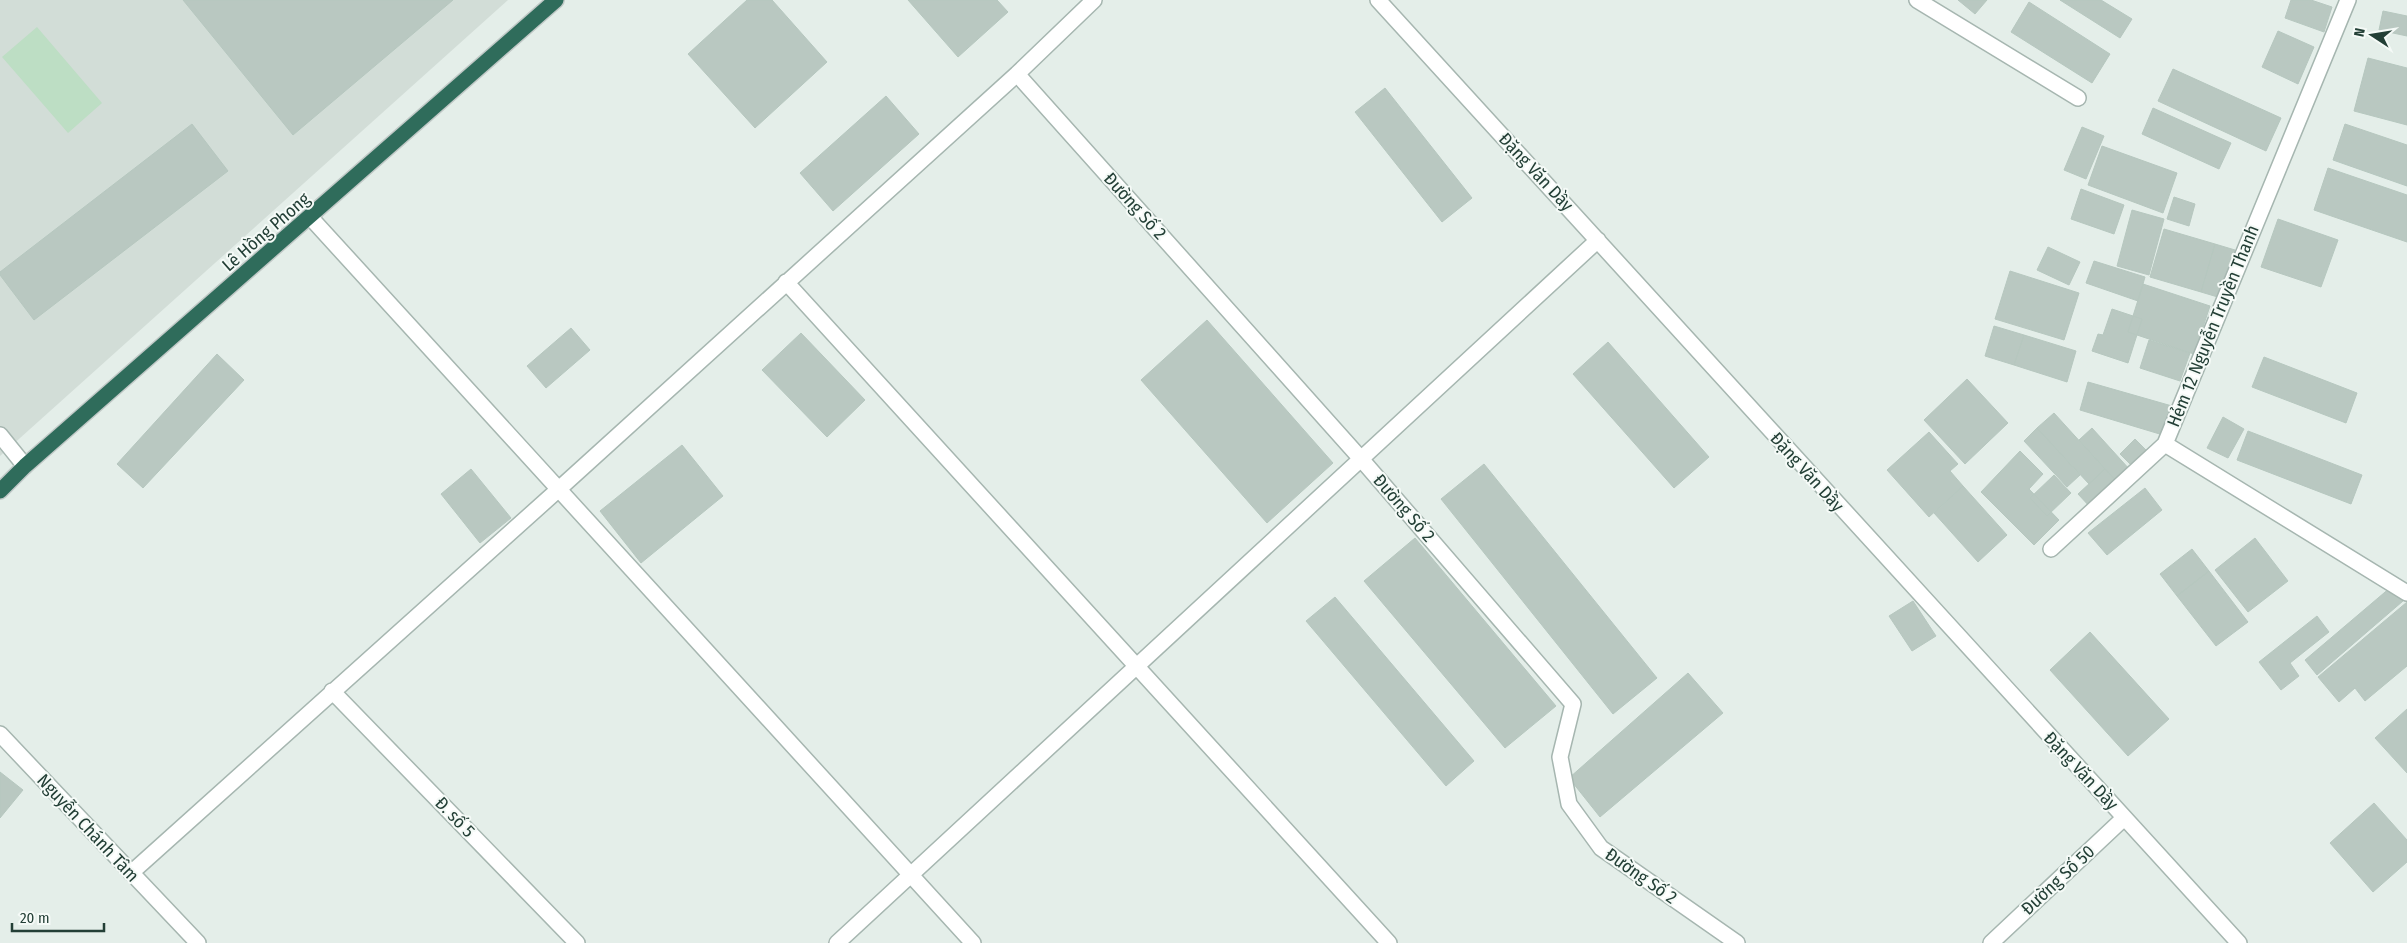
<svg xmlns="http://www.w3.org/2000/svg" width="2407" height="943" font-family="'Fira Sans Condensed',sans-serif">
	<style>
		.built { fill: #d2ddd7 }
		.green { fill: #bddec4 }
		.building { fill: #b9c8c1; stroke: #b6c7bf }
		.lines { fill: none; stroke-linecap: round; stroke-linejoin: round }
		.minor-casing { stroke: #a6b6b0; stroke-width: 18 }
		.highway-casing { stroke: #c1c9c7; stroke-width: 18 }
		.minor { stroke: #fff; stroke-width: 15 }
		.highway { stroke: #2f6c5b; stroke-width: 15 }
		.labels { text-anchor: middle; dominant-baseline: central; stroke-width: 4; stroke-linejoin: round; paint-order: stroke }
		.street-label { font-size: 18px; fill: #233f36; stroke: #f5faf7 }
	</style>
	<rect width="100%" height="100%" fill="#e4eee9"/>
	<path class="built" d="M 0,0 L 508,0 L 0,456 Z"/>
	<path class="green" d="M 37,27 L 102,103 L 68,133 L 2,57 Z"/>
	<path class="building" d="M 183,0 L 453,0 L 293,135 Z
		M 747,0 L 772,0 L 827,62 L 755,128 L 688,54 Z
		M 908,0 L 997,0 L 1008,12 L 958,57 Z
		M 1958,0 L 1987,0 L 1975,14 Z
		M 2060,0 L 2101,0 L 2132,19 L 2120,38 Z
		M 2291,0 L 2311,0 L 2332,7 L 2324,32 L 2285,18 Z
		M 2029,2 L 2110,54 L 2092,83 L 2011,32 Z
		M 2383,11 L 2407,16 L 2407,36 L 2379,30 Z
		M 2278,31 L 2314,47 L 2298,84 L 2262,67 Z
		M 2368,58 L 2407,68 L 2407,125 L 2354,111 Z
		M 2173,69 L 2281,118 L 2266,151 L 2158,101 Z
		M 1385,88 L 1472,198 L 1442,222 L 1355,112 Z
		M 886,96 L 919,134 L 833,211 L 800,173 Z
		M 2153,108 L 2231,143 L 2219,169 L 2142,134 Z
		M 192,124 L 228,171 L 34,320 L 0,275 L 0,272 Z
		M 2345,124 L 2407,145 L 2407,186 L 2333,160 Z
		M 2082,127 L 2104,136 L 2086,179 L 2064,170 Z
		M 2102,146 L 2177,173 L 2163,213 L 2088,185 Z
		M 2328,168 L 2407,195 L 2407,242 L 2314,210 Z
		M 2081,189 L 2124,205 L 2114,234 L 2071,219 Z
		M 2174,197 L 2195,204 L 2189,226 L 2167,219 Z
		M 2132,210 L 2164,219 L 2149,275 L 2117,266 Z
		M 2278,219 L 2338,240 L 2321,287 L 2261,267 Z
		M 2164,229 L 2215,244 L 2201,292 L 2150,277 Z
		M 2215,244 L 2235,250 L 2221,298 L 2201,292 Z
		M 2048,247 L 2080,262 L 2069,285 L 2037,270 Z
		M 2094,261 L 2145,277 L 2138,301 L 2086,283 Z
		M 2010,271 L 2079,293 L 2064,340 L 1995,319 Z
		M 2143,284 L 2210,306 L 2194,354 L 2128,332 Z
		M 2112,309 L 2142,319 L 2128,363 L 2092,351 L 2098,334 L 2103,335 Z
		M 1207,320 L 1333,463 L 1267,523 L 1141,380 Z
		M 1994,326 L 2024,335 L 2014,365 L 1985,356 Z
		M 571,328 L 590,350 L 546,388 L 527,366 Z
		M 801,333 L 865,400 L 827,437 L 762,370 Z
		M 2024,335 L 2076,351 L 2067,382 L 2014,365 Z
		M 2149,340 L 2190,353 L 2180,381 L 2140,368 Z
		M 1608,342 L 1709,457 L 1674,488 L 1573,374 Z
		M 217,354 L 244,380 L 143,488 L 117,464 Z
		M 2264,357 L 2357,393 L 2346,423 L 2252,387 Z
		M 1967,379 L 2008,423 L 1965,464 L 1924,420 Z
		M 2088,382 L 2172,406 L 2163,435 L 2080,410 Z
		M 2054,413 L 2105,469 L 2089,484 L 2037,428 Z
		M 2223,417 L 2244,429 L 2228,458 L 2207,448 Z
		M 2037,428 L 2080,475 L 2067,487 L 2024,441 Z
		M 2092,428 L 2131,471 L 2118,483 L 2079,440 Z
		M 2248,431 L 2362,475 L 2351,504 L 2237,460 Z
		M 1929,432 L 1958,464 L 1950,471 L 1963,486 L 1929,517 L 1887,470 Z
		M 2135,439 L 2149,453 L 2134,468 L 2120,454 Z
		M 682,445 L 723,496 L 641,563 L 600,511 Z
		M 2020,451 L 2043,474 L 2029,489 L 2059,520 L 2034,545 L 1981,492 Z
		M 1484,464 L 1657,678 L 1613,714 L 1441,499 Z
		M 471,469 L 511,518 L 480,543 L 441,494 Z
		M 2105,469 L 2118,483 L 2091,508 L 2078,494 Z
		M 2054,475 L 2071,493 L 2047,516 L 2030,498 Z
		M 1963,486 L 2007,535 L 1978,562 L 1934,513 Z
		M 2145,488 L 2162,510 L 2107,555 L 2088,533 Z
		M 1415,538 L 1556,706 L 1505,748 L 1364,581 Z
		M 2255,538 L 2288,581 L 2248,612 L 2215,570 Z
		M 2192,549 L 2209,571 L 2177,596 L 2160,574 Z
		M 2209,571 L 2248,622 L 2216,646 L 2177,596 Z
		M 2391,587 L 2403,601 L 2317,675 L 2305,660 Z
		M 1335,597 L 1474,761 L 1446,786 L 1306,621 Z
		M 1913,601 L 1936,636 L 1912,651 L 1889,616 Z
		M 2407,602 L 2407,666 L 2365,701 L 2355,688 L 2339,702 L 2318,677 Z
		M 2317,616 L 2329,632 L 2290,663 L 2299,676 L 2281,690 L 2259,662 Z
		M 2090,632 L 2169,719 L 2128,756 L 2050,670 Z
		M 1688,673 L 1723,713 L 1600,817 L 1569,778 Z
		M 2407,709 L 2407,773 L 2375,738 Z
		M 0,772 L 23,790 L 0,818 Z
		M 2374,803 L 2407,840 L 2407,862 L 2373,892 L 2330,843 Z"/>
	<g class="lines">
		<defs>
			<path id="minor" d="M 1378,0 L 2239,943
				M 1917,0 L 2078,98
				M 2348,0 L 2165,444 L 2407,593
				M 1017,74 L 1362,460 L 1573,704 L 1560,757 L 1569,804 L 1601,848 L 1737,943
				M 311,218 L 973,943
				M 786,282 L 1389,943
				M 0,435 L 25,466
				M 2051,549 L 2165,444
				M 332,691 L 577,943
				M 0,734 L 198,943
				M 131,873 L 560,488 L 1017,74 L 1094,0
				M 837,943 L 1598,240
				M 1991,943 L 2124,818"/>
			<path id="highway" d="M 0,491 L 25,466 L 556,0"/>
		</defs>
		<use href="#minor" class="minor-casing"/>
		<use href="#highway" class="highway-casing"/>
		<use href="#minor" class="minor"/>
		<use href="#highway" class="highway"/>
	</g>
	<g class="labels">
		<g class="street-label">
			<text transform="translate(1536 172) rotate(47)">Đặng Văn Dầy</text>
			<text transform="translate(1135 206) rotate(48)">Đường Số 2</text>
			<text transform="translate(266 232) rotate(-41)">Lê Hồng Phong</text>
			<text transform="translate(2213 326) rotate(-68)">Hẻm 12 Nguyễn Truyền Thanh</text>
			<text transform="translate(1807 472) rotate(48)">Đặng Văn Dầy</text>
			<text transform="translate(1404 508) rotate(49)">Đường Số 2</text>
			<text transform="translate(2081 771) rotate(47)">Đặng Văn Dầy</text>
			<text transform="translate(455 817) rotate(46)">Đ. số 5</text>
			<text transform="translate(88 828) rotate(47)">Nguyễn Chánh Tâm</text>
			<text transform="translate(1641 876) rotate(35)">Đường Số 2</text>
			<text transform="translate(2058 880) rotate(-43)">Đường Số 50</text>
		</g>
	</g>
	<g transform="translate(2372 35) rotate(282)" stroke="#f5faf7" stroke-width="4" paint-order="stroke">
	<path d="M0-4L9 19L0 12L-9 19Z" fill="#233f36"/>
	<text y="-8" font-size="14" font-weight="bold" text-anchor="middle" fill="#233f36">N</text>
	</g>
	<path d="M12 923v8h92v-8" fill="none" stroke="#233f36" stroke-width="2.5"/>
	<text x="20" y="923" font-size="15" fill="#233f36" stroke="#f5faf7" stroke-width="4" paint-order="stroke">20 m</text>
</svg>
